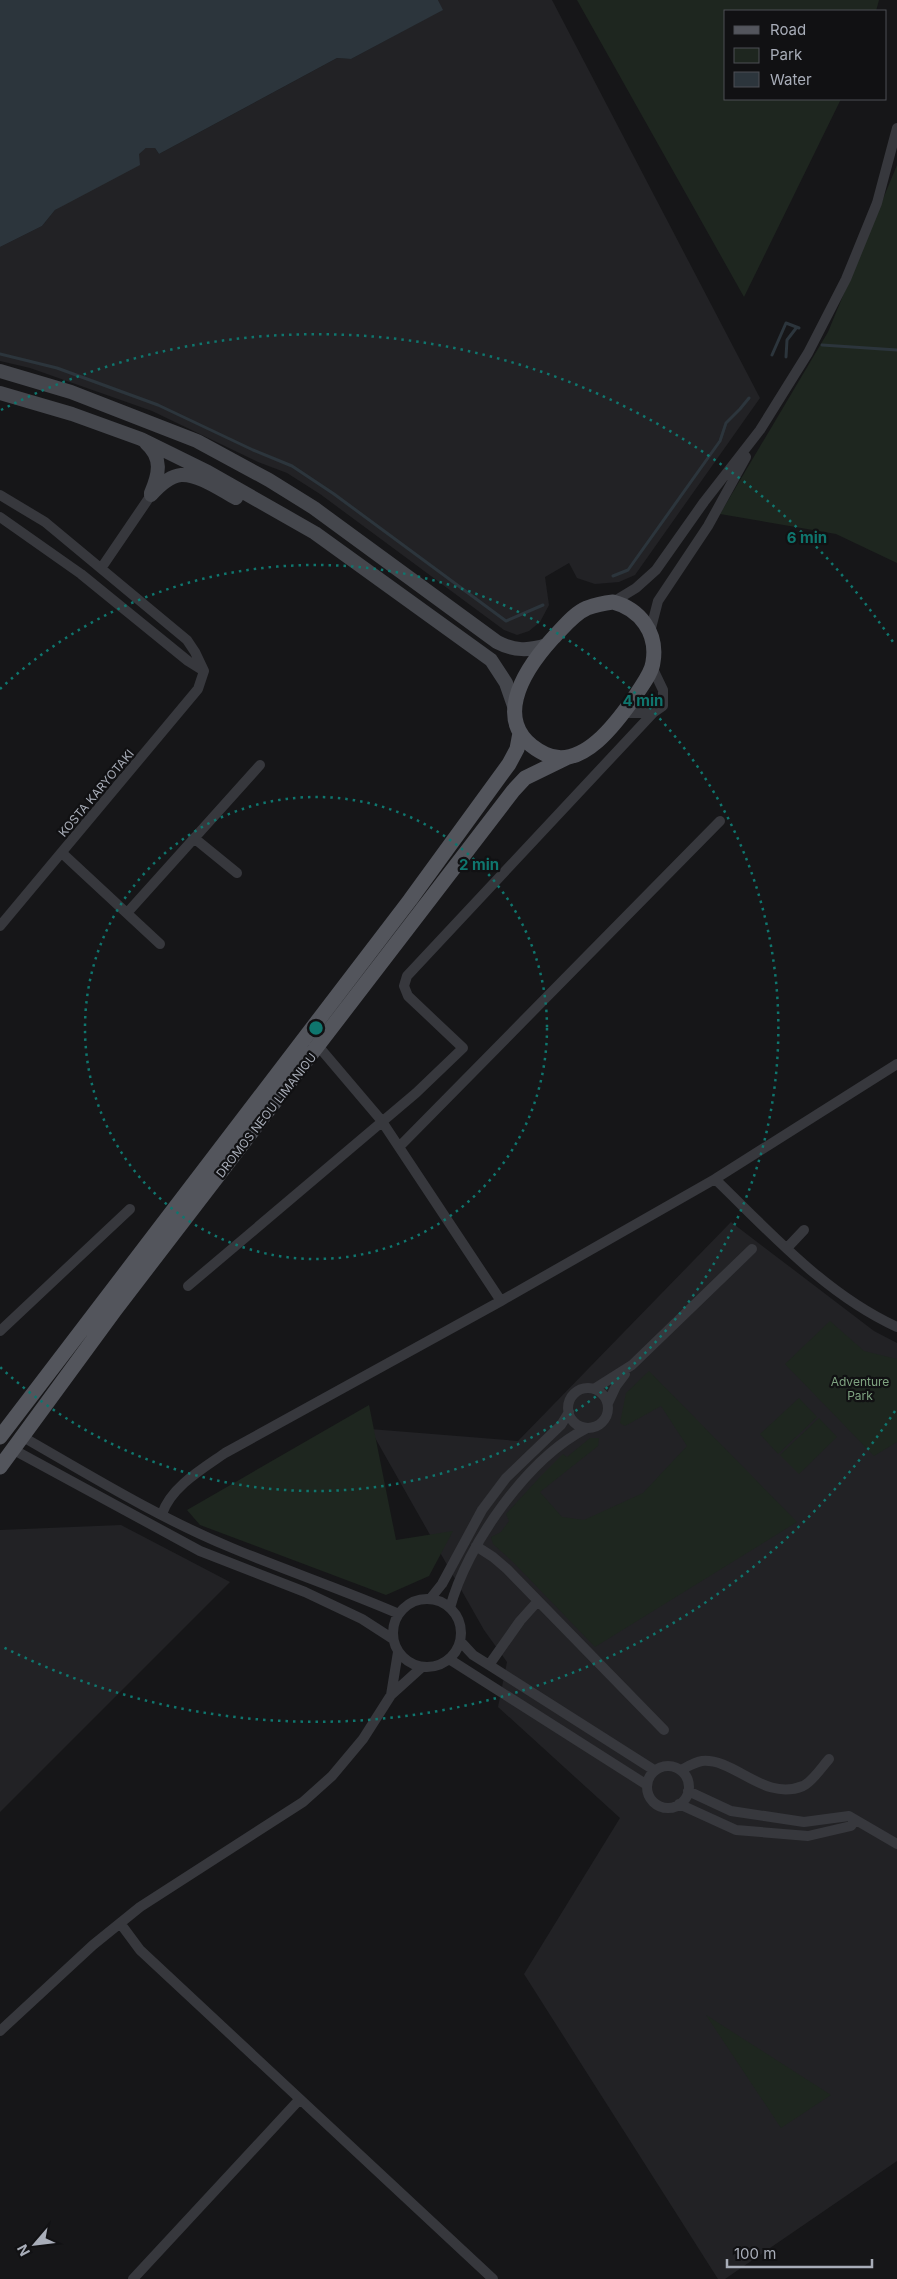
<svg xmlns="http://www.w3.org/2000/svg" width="897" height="2279" font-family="Inter,sans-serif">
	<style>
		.built { fill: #222225 }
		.green { fill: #1e261f }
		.water { fill: #2c353c }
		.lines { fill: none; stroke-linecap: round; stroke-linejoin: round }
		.stream { stroke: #2c353c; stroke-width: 3 }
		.minor { stroke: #37383d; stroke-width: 10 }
		.secondary { stroke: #45474d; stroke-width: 14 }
		.primary { stroke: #53555c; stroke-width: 15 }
		.ring { fill: none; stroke: #0f766e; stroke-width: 2.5; stroke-dasharray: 2.5 5 }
		.labels { text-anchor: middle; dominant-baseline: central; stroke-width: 4.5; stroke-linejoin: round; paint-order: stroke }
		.street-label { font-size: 12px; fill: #a8adb8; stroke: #111113 }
		.park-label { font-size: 12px; fill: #7fa381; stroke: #111113 }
		.centre { fill: #0f766e; stroke: #111113; stroke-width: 2.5 }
		.ring-label { font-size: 15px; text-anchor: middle; font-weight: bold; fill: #0f766e; stroke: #111113; stroke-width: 4.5; stroke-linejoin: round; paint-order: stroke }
	</style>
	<rect width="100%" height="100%" fill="#161618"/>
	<path class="built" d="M 438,0 L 552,0 L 760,398 L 635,575 L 619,582 L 595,584 L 577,578 L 569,563 L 545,577 L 549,605 L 540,622 L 529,631 L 517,635 L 504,630 L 320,494 L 287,473 L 258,462 L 152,411 L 30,368 L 0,361 L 0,247 L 42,226 L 55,210 L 146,148 L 155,148 L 159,154 L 337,58 L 351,59 L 442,10 Z
		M 731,1222 L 874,1331 L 897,1343 L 897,2161 L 725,2279 L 718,2279 L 524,1974 L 620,1818 L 498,1707 L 507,1662 L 484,1630 L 370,1429 L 518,1441 Z
		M 121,1525 L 230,1582 L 0,1812 L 0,1530 Z"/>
	<path class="green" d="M 577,0 L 879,0 L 876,11 L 726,11 L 726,99 L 841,99 L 744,297 Z
		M 897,165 L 897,563 L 836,534 L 720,514 L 828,332 Z
		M 830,1321 L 864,1351 L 897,1359 L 897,1442 L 874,1456 L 785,1364 Z
		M 649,1371 L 797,1522 L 595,1647 L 513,1562 L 493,1544 L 491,1537 L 501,1532 L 509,1521 L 506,1514 L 539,1478 L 563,1454 L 567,1457 L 590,1438 L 599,1438 L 598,1446 L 540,1492 L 562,1517 L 584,1520 L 643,1493 L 687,1446 L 661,1406 L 625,1426 L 620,1423 L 626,1393 Z
		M 799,1398 L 817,1417 L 778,1454 L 760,1434 Z
		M 369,1405 L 396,1540 L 453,1531 L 429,1576 L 386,1595 L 200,1525 L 187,1510 Z
		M 819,1418 L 837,1437 L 799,1474 L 780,1455 Z
		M 706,2015 L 831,2095 L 781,2128 Z"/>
	<path class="water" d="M 0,0 L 438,0 L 443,10 L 351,59 L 337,58 L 159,154 L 155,148 L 146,148 L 139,154 L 140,165 L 55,210 L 42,226 L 0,247 Z"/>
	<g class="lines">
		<path class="stream" d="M 822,345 L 897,350
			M 0,354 L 57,368 L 158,405 L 253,450 L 292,466 L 334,494 L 506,621 L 543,605
			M 772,355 L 786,323 L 799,328
			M 786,357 L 787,340 L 797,327
			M 613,576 L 628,570 L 720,441 L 726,423 L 740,409 L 749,398"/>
		<path class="minor" d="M 0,495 L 45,522 L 187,640 L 195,652 L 204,671
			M 0,517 L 81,574 L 188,661 L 204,671
			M 102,567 L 151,495
			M 613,602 L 636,588 L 656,570 L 704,502 L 760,430 L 808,353 L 846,279 L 877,203 L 897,128
			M 650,632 L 658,601 L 708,526 L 746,457
			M 623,713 L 653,713
			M 194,838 L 237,873
			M 62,853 L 160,944
			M 127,913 L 260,765
			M 0,926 L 198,689 L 204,671
			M 319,1047 L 381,1120 L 501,1301
			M 399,1147 L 720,821
			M 715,1179 C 771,1233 825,1294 897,1327
			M 787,1248 L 804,1230
			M 188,1286 L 416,1093 L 463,1048 L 408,996 L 404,986 L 407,976 L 653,713 L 663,706 L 663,690 L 652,667
			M 0,1331 L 130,1209
			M568 1408a20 20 0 1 1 40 0a20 20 0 1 1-40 0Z
			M 594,1389 L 632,1365 L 752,1249
			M 608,1403 L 616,1386 L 625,1374
			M 23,1437 C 91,1476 159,1518 232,1548 C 287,1571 344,1590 399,1614
			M 14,1450 L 200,1551 L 305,1592 L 362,1619 L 393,1639
			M 162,1514 C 171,1487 202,1469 225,1453 L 501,1301 L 715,1179 L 897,1064
			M 476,1546 L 493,1557 L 507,1569 L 664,1730
			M393 1633a34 34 0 1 1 68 0a34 34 0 1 1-68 0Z
			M 430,1599 L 442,1584 L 482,1510 L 506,1478 L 561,1425 L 569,1412
			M 450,1608 C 467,1544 528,1458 587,1428
			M 460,1641 L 473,1655 L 489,1665 L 654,1770
			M 449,1659 L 647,1785
			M 489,1665 L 520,1621 L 537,1602
			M 391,1695 L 398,1652
			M647 1787a21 21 0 1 1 42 0a21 21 0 1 1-42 0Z
			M 681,1770 C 687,1767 695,1762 702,1761 C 735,1758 764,1802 803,1786 C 812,1782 822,1767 829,1759
			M 688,1791 L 731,1811 L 804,1822 L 849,1816 L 897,1844
			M 679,1804 L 736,1830 L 808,1836 L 851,1826 L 855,1820
			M 120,1923 L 140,1950 L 493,2279
			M 0,2031 L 93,1945 L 140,1907 L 303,1802 L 332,1776 L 363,1739 L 391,1695 L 422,1667
			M 133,2279 L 299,2100"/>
		<path class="secondary" d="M 0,371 L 71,392 L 197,441 L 269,480 L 314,508 L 497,642 C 514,651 529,651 547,645
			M 0,393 L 72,414 L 141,439 L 208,472 L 315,533 L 491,660 L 506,683 L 514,706
			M 146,443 C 163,458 159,474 151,493
			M 151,495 C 158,487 170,476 181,475 C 199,474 221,490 236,498"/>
		<path class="primary" d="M 613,602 C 640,609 658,633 653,662 C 652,673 642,685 636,695 C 618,721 582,772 545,754 C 488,726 523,671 553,638 C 563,628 573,614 587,608 C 595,605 604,603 613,602 Z
			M 0,1437 L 410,900 L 509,764 L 517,749 L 520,733
			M 0,1467 L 115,1310 L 513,791 L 525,778 L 566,758"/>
	</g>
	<g class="ring">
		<circle cx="316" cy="1028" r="231"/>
		<path d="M0 689A463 463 0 1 1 0 1367"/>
		<path d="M895 1411A694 694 0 0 1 1 1646M1 410A694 694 0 0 1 895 645"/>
	</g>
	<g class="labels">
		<g class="street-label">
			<text transform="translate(96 793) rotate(-50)">KOSTA KARYOTAKI</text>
			<text transform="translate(266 1115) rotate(-52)">DROMOS NEOU LIMANIOU</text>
		</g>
		<g class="park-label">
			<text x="860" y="1381">Adventure<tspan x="860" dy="14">Park</tspan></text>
		</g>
	</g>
	<circle cx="316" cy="1028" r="8" class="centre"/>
	<g class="ring-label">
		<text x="807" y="543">6 min</text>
		<text x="643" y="706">4 min</text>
		<text x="479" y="870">2 min</text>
	</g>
	<rect x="724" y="10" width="162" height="90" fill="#111113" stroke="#4d4f55"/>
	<rect x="734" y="26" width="25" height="8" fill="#53555c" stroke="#4d4f55"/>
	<text x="770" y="35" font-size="15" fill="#a8adb8">Road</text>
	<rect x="734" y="48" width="25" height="15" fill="#1e261f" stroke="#4d4f55"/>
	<text x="770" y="60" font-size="15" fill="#a8adb8">Park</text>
	<rect x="734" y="72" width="25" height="15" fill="#2c353c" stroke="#4d4f55"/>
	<text x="770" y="85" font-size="15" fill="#a8adb8">Water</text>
	<g transform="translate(35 2244) rotate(242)" stroke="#111113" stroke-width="4" paint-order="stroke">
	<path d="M0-4L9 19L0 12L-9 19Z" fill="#a8adb8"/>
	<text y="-8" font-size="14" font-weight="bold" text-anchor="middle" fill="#a8adb8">N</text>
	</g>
	<path d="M727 2259v8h145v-8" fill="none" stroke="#a8adb8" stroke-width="2.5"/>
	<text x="734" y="2259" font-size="15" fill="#a8adb8" stroke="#111113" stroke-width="4" paint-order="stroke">100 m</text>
</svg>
